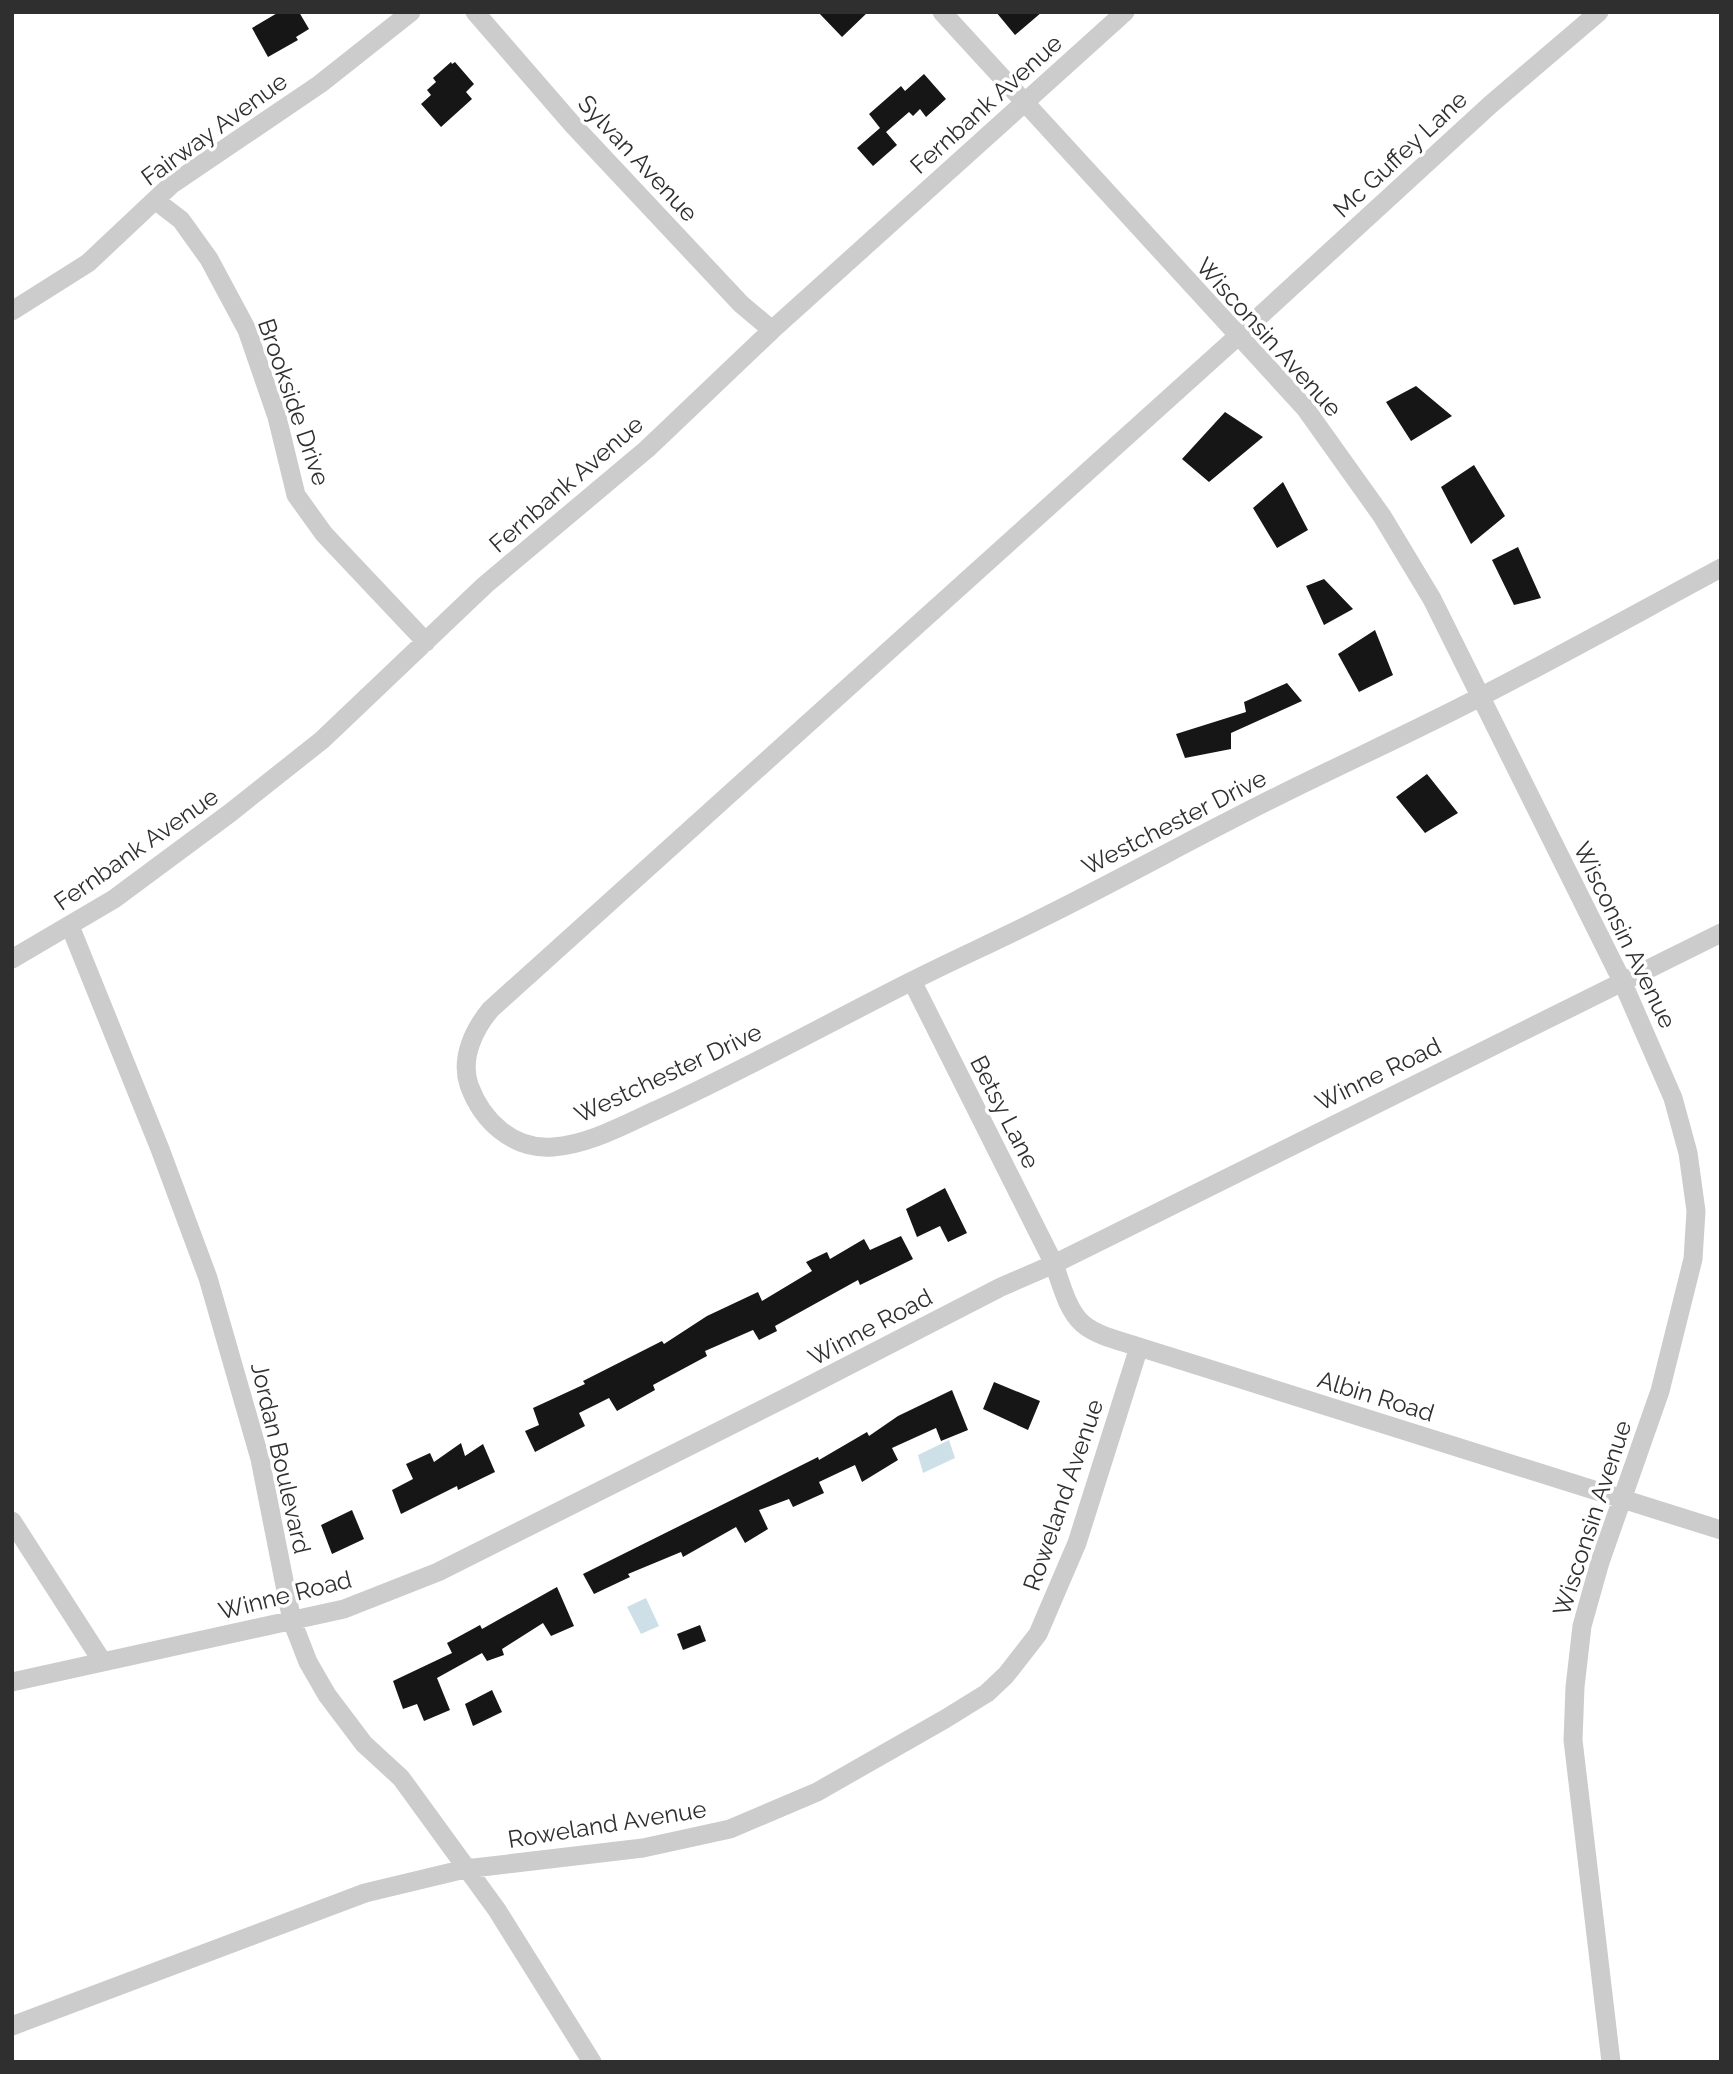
<svg xmlns="http://www.w3.org/2000/svg" width="1733" height="2074" font-family="Raleway,sans-serif">
	<style>
		.water { fill: #cde0e8 }
		.building { fill: #161616 }
		.lines { fill: none; stroke-linecap: round; stroke-linejoin: round }
		.minor { stroke: #ccc; stroke-width: 19 }
		.labels { text-anchor: middle; dominant-baseline: central; stroke-width: 7; stroke-linejoin: round; paint-order: stroke }
		.street-label { font-size: 24px; fill: #2f2f2f; stroke: #fff }
	</style>
	<rect width="100%" height="100%" fill="#fff"/>
	<path class="water" d="M 949,1440 L 955,1458 L 923,1473 L 918,1455 Z
		M 646,1598 L 659,1626 L 641,1634 L 627,1607 Z"/>
	<path class="building" d="M 279,12 L 299,12 L 309,29 L 296,37 L 298,40 L 268,57 L 252,28 Z
		M 818,12 L 868,12 L 842,37 Z
		M 996,12 L 1042,12 L 1015,35 Z
		M 451,62 L 452,64 L 455,62 L 474,84 L 466,92 L 472,99 L 441,127 L 421,104 L 431,95 L 427,90 L 436,82 L 433,78 Z
		M 924,74 L 946,99 L 926,117 L 920,109 L 913,116 L 909,112 L 886,132 L 897,145 L 873,166 L 857,148 L 880,128 L 869,114 L 901,86 L 905,91 Z
		M 1416,386 L 1452,416 L 1411,441 L 1386,402 Z
		M 1225,412 L 1263,437 L 1209,482 L 1182,459 Z
		M 1474,465 L 1505,516 L 1471,544 L 1441,487 Z
		M 1283,482 L 1308,530 L 1277,548 L 1253,508 Z
		M 1518,547 L 1541,598 L 1514,605 L 1492,560 Z
		M 1324,579 L 1353,609 L 1324,625 L 1306,586 Z
		M 1375,630 L 1393,675 L 1359,692 L 1338,654 Z
		M 1287,683 L 1302,701 L 1231,733 L 1231,749 L 1185,758 L 1176,734 L 1246,712 L 1244,702 Z
		M 1427,774 L 1458,813 L 1425,833 L 1396,797 Z
		M 945,1188 L 967,1233 L 948,1242 L 940,1226 L 917,1237 L 906,1209 Z
		M 901,1236 L 913,1259 L 860,1285 L 858,1280 L 775,1326 L 777,1331 L 759,1340 L 753,1330 L 705,1351 L 707,1356 L 653,1385 L 655,1390 L 617,1411 L 609,1398 L 579,1413 L 585,1426 L 535,1452 L 525,1431 L 539,1425 L 533,1408 L 585,1384 L 583,1381 L 662,1341 L 664,1344 L 707,1316 L 758,1292 L 762,1301 L 812,1271 L 806,1262 L 827,1252 L 830,1259 L 864,1239 L 870,1250 Z
		M 994,1382 L 1040,1401 L 1028,1430 L 983,1409 Z
		M 952,1390 L 968,1430 L 941,1441 L 936,1428 L 892,1448 L 898,1460 L 862,1482 L 855,1465 L 819,1482 L 824,1493 L 793,1507 L 789,1499 L 759,1510 L 768,1529 L 745,1543 L 736,1527 L 683,1557 L 681,1552 L 628,1574 L 630,1577 L 594,1594 L 583,1574 L 818,1457 L 819,1460 L 867,1432 L 869,1436 L 898,1416 Z
		M 461,1443 L 465,1456 L 483,1444 L 495,1472 L 458,1490 L 457,1486 L 401,1514 L 392,1490 L 413,1479 L 406,1464 L 430,1453 L 434,1462 Z
		M 352,1510 L 364,1539 L 332,1554 L 321,1525 Z
		M 557,1587 L 574,1626 L 551,1636 L 543,1623 L 502,1649 L 504,1655 L 487,1661 L 482,1653 L 437,1678 L 450,1710 L 424,1721 L 417,1704 L 403,1709 L 393,1681 L 452,1653 L 447,1643 L 480,1625 L 482,1629 Z
		M 700,1625 L 706,1641 L 683,1650 L 677,1634 Z
		M 492,1690 L 502,1712 L 473,1726 L 465,1704 Z"/>
	<g class="lines">
		<path class="minor" d="M 475,12 L 573,125 L 741,304 L 772,330
			M 942,12 L 1305,408 L 1382,516 L 1432,599 L 1622,981 L 1673,1098 L 1688,1153 L 1696,1211 L 1693,1259 L 1660,1391 L 1600,1562 L 1582,1626 L 1575,1687 L 1573,1740 L 1611,2062
			M 1599,12 L 1490,105 L 1238,336 L 491,1009 C 474,1029 460,1058 469,1085 C 482,1121 513,1150 553,1147 C 591,1144 625,1124 659,1109 C 744,1070 825,1025 908,983 C 953,960 999,940 1044,917 C 1123,878 1199,835 1278,796 C 1346,762 1415,731 1482,696 C 1562,655 1641,611 1721,568
			M 155,200 L 181,220 L 209,259 L 247,330 L 277,417 L 296,495 L 324,534 L 426,642
			M 12,311 L 88,263 L 171,185 L 320,84 L 411,12
			M 70,926 L 160,1149 L 208,1278 L 260,1459 L 292,1621 L 308,1662 L 327,1695 L 364,1744 L 401,1778 L 497,1910 L 592,2062
			M 12,959 L 114,899 L 230,813 L 322,740 L 485,585 L 647,449 L 772,330 L 1125,12
			M 912,981 L 1054,1264 C 1061,1283 1067,1310 1083,1324 C 1097,1336 1121,1341 1139,1347 L 1721,1530
			M 12,1521 L 102,1661
			M 12,1682 L 344,1609 L 438,1572 L 795,1393 L 1001,1287 L 1054,1264 L 1721,933
			M 12,2026 L 365,1893 L 465,1869 L 643,1848 L 730,1829 L 817,1792 L 945,1719 L 987,1693 L 1006,1675 L 1038,1634 L 1077,1543 L 1139,1347"/>
	</g>
	<g class="labels">
		<g class="street-label">
			<text transform="translate(986 104) rotate(-42)">Fernbank Avenue</text>
			<text transform="translate(214 129) rotate(-36)">Fairway Avenue</text>
			<text transform="translate(1400 154) rotate(-43)">Mc Guffey Lane</text>
			<text transform="translate(638 158) rotate(47)">Sylvan Avenue</text>
			<text transform="translate(1269 337) rotate(48)">Wisconsin Avenue</text>
			<text transform="translate(294 402) rotate(71)">Brookside Drive</text>
			<text transform="translate(566 484) rotate(-41)">Fernbank Avenue</text>
			<text transform="translate(1174 822) rotate(-27)">Westchester Drive</text>
			<text transform="translate(136 849) rotate(-35)">Fernbank Avenue</text>
			<text transform="translate(1625 935) rotate(64)">Wisconsin Avenue</text>
			<text transform="translate(668 1073) rotate(-25)">Westchester Drive</text>
			<text transform="translate(1378 1074) rotate(-26)">Winne Road</text>
			<text transform="translate(1005 1112) rotate(63)">Betsy Lane</text>
			<text transform="translate(870 1327) rotate(-28)">Winne Road</text>
			<text transform="translate(1376 1396) rotate(17)">Albin Road</text>
			<text transform="translate(281 1458) rotate(77)">Jordan Boulevard</text>
			<text transform="translate(1063 1495) rotate(-71)">Roweland Avenue</text>
			<text transform="translate(1592 1518) rotate(-72)">Wisconsin Avenue</text>
			<text transform="translate(285 1595) rotate(-14)">Winne Road</text>
			<text transform="translate(607 1824) rotate(-9)">Roweland Avenue</text>
		</g>
	</g>
	<rect width="1733" height="2074" fill="none" stroke="#2f2f2f" stroke-width="28"/>
</svg>
